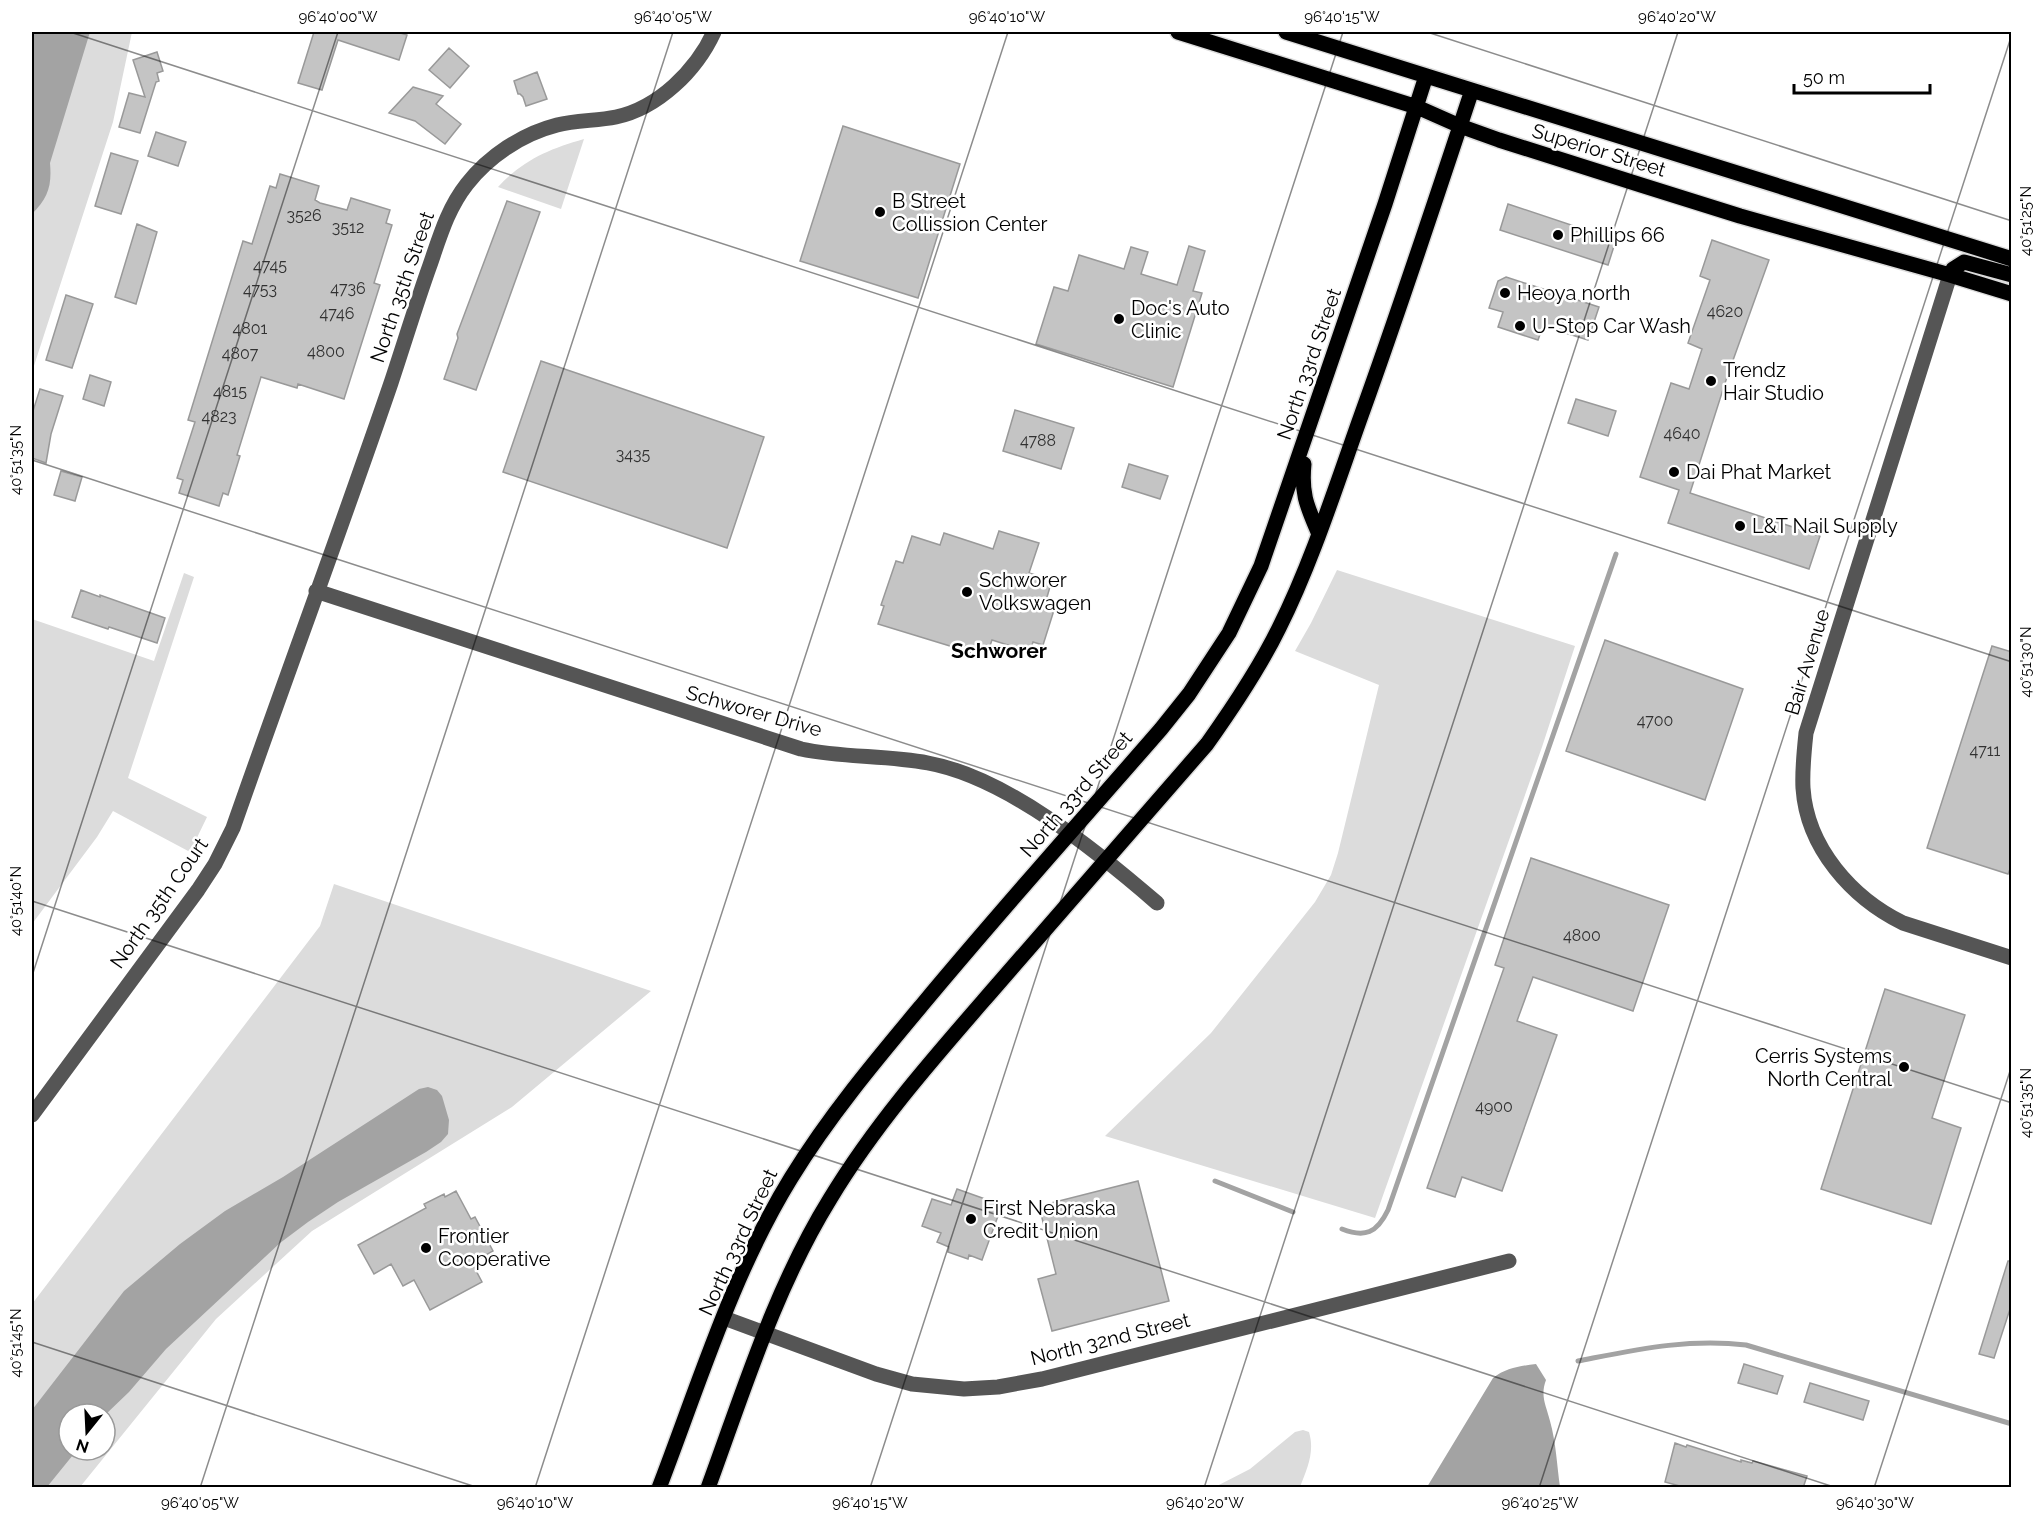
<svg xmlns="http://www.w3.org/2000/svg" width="2043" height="1519" font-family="Raleway,sans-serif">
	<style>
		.green { fill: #dcdcdc; fill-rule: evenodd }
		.water { fill: #a3a3a3 }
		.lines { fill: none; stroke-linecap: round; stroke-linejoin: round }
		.stream { stroke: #a3a3a3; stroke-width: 5 }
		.building { fill: #c4c4c4; stroke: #999; stroke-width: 1.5 }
		.major-casing { stroke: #dbdbdb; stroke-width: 18 }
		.minor { stroke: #555; stroke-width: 15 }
		.major { stroke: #000; stroke-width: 15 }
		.ticks { fill: none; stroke: #000; stroke-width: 1.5; stroke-opacity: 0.45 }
		.poi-dot { fill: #000; stroke: #fff; stroke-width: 2 }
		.labels { text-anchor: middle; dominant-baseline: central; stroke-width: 5; stroke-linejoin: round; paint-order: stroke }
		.number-label { font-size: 16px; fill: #313131 }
		.street-label { font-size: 20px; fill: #000; stroke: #fff }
		.poi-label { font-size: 20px; fill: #000; stroke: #fff; text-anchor: start }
		.neighbourhood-label { font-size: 21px; font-weight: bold; fill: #000; stroke: #fff }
		.neatline { fill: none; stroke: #000; stroke-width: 2 }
		.ticks-label { font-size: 15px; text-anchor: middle; fill: #000 }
	</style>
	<rect width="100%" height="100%" fill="#fff"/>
	<path class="green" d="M 32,32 L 132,32 L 113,122 L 32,372 Z
		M 584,139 L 561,209 L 498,187 C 523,160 549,149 584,139 Z
		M 1337,570 L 1575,646 L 1542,747 L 1375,1218 L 1105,1136 L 1211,1033 L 1315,902 L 1331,875 L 1338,853 L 1379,685 L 1295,651 L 1311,623 Z
		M 184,573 L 194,577 L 128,778 L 207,817 L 190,852 L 113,811 L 97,837 L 32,924 L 32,619 L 154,661 Z
		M 334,884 L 651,991 L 512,1107 L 312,1231 L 216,1319 L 80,1487 L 32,1487 L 32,1304 L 320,926 ZM 69,1414 L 105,1414 L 105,1450 L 69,1450 Z
		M 1303,1430 L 1309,1432 C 1315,1452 1307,1469 1300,1487 L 1215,1487 L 1250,1469 L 1295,1432 Z"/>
	<path class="water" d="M 33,32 L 90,32 L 50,163 C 52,186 48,198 32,214 Z
		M 428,1087 L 437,1090 L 442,1096 L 449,1120 L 448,1134 L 441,1142 L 426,1152 L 338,1202 L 308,1222 L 280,1243 L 166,1349 L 129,1392 L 105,1415 L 69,1414 L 69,1450 L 77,1450 L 47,1487 L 32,1487 L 32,1410 L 124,1291 L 180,1244 L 225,1211 L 283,1177 L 419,1089 Z
		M 1536,1364 L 1546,1380 C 1540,1396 1546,1405 1550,1421 C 1556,1442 1557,1466 1560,1487 L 1427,1487 L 1493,1378 C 1506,1368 1520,1366 1536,1364 Z"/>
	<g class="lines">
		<path class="stream" d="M 1215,1181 L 1293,1212
			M 1342,1229 C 1365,1238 1377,1233 1388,1210 L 1616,554
			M 1578,1361 C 1635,1350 1687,1338 1746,1345 L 2012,1424"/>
	</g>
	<path class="building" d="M 314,32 L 397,32 L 407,35 L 399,60 L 338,40 L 322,90 L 298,83 Z
		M 449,48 L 469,66 L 450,88 L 429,70 Z
		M 157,52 L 163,71 L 157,73 L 159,81 L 156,82 L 140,133 L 119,127 L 129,93 L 145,97 L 133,60 Z
		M 537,72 L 547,99 L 526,106 L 523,97 L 520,94 L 518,94 L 514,81 Z
		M 413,87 L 443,96 L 436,104 L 461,124 L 445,144 L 415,121 L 389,113 Z
		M 843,126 L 960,164 L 918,298 L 800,261 Z
		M 156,132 L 186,142 L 178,166 L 148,156 Z
		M 111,153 L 138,161 L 121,214 L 95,206 Z
		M 280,174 L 319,186 L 315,200 L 320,203 L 347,210 L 351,198 L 390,210 L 386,223 L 392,225 L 374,283 L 380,285 L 344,399 L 298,384 L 297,388 L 261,377 L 237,455 L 240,456 L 228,495 L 223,493 L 219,506 L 179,493 L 183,480 L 177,478 L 195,422 L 188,420 L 243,241 L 252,244 L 270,186 L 276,188 Z
		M 507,201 L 540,212 L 476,390 L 444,379 L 458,338 L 457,334 Z
		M 1508,204 L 1616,240 L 1608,265 L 1500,230 Z
		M 137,224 L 157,232 L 136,304 L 115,297 Z
		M 1712,240 L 1769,260 L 1727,377 L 1690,493 L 1820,536 L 1809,569 L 1668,523 L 1679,490 L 1640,477 L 1671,383 L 1689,389 L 1702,349 L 1688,343 L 1710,280 L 1700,276 Z
		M 1189,246 L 1205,251 L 1193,291 L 1202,293 L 1173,387 L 1036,344 L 1054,287 L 1068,291 L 1079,255 L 1124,269 L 1131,247 L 1148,252 L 1141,274 L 1177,285 Z
		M 1506,277 L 1599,307 L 1588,340 L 1543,326 L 1538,340 L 1498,327 L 1503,312 L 1489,308 L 1498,281 Z
		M 66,295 L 93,304 L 72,368 L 46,360 Z
		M 541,361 L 764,437 L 727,548 L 503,472 Z
		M 90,375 L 111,382 L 104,406 L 83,399 Z
		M 40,389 L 63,396 L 51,434 L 46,463 L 32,458 L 32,414 Z
		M 1576,399 L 1616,411 L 1608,436 L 1568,423 Z
		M 1015,410 L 1074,428 L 1061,469 L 1003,451 Z
		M 1129,464 L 1168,476 L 1160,499 L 1122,487 Z
		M 61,471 L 82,477 L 75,501 L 54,495 Z
		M 999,531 L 1039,543 L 1029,573 L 1052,580 L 1045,604 L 1055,607 L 1043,645 L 1033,642 L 1030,652 L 992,640 L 986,657 L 878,624 L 884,606 L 881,605 L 896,561 L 903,563 L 912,536 L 940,545 L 944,533 L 993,549 Z
		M 81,590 L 100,597 L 100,595 L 165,618 L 157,643 L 109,627 L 108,629 L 72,617 Z
		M 1605,640 L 1743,689 L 1705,800 L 1566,751 Z
		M 1992,646 L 2012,652 L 2012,864 L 2008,874 L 1927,848 Z
		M 1531,858 L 1669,905 L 1633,1011 L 1533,977 L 1517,1021 L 1557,1035 L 1502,1191 L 1462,1177 L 1455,1197 L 1427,1188 L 1504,968 L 1495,965 Z
		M 1885,989 L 1965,1015 L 1932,1118 L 1961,1128 L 1931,1224 L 1821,1189 Z
		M 1138,1181 L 1169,1301 L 1052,1331 L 1038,1279 L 1056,1274 L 1039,1206 Z
		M 957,1189 L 1002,1205 L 982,1260 L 969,1255 L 968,1259 L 948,1252 L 949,1247 L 937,1242 L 941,1233 L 922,1226 L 932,1199 L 951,1205 Z
		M 456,1191 L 471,1219 L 475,1217 L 493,1251 L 472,1263 L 482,1282 L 430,1310 L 414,1280 L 403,1286 L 391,1264 L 374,1274 L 358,1245 L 426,1208 L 424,1204 L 444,1194 L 445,1197 Z
		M 2008,1261 L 2012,1261 L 2012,1303 L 1994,1358 L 1979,1354 Z
		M 1744,1364 L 1783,1376 L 1777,1394 L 1738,1383 Z
		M 1810,1383 L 1869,1401 L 1863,1420 L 1804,1402 Z
		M 1675,1443 L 1686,1447 L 1687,1445 L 1741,1462 L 1741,1460 L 1752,1463 L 1753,1461 L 1807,1476 L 1803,1488 L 1687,1488 L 1665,1482 Z"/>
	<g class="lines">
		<defs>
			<path id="major" d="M 1178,32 L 1417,107 L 1460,126 L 1499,140 L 1641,185 L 1740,216 L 1950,275 L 2012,294
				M 1286,32 L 2012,259
				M 1950,275 L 1953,269 L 1964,262 L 2012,275
				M 1304,464 C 1301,494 1307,506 1318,532
				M 659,1488 C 699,1384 733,1272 791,1178 C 829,1116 876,1060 922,1005 C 1000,911 1081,821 1161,729 L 1189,694 L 1229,633 L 1261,566 L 1385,204 L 1426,76
				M 708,1488 C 744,1390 775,1288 830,1199 C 877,1121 939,1052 998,984 C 1068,904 1138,824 1207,744 C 1234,706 1259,669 1279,628 C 1312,562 1336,486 1361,416 C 1400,308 1436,199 1472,90"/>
		</defs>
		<use href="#major" class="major-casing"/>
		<path class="minor" d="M 1950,275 L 1806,733 C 1804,752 1802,770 1803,788 C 1807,848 1852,898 1903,923 L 2012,958
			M 316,591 L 801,749 C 843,758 886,755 928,763 C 1006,777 1098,852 1157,903
			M 32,1115 L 198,890 L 215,864 L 233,828 C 285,679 340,532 391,383 C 404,344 416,304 430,265 C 440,236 448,208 467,184 C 489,156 522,134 557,125 C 576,120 597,121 616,117 C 658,108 696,71 714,32
			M 724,1318 L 876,1374 L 912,1384 L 964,1389 L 998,1387 L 1042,1379 L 1509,1261"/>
		<use href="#major" class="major"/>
	</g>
	<path class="ticks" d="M 70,32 L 2012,662M 1427,32 L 2012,221M 32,460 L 2012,1103M 32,901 L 1837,1488M 32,976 L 338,32M 32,1342 L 479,1488M 200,1488 L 673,32M 535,1488 L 1008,32M 870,1488 L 1343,32M 1204,1488 L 1678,32M 1539,1488 L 2012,34M 1874,1488 L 2012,1065"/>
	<g class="poi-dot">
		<circle cx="880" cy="212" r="6"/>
		<circle cx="1558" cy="235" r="6"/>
		<circle cx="1505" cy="293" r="6"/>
		<circle cx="1119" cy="319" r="6"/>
		<circle cx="1520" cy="326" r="6"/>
		<circle cx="1711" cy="381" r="6"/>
		<circle cx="1674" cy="472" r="6"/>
		<circle cx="1740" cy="526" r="6"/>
		<circle cx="967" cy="592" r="6"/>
		<circle cx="1904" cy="1067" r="6"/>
		<circle cx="971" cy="1219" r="6"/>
		<circle cx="426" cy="1248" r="6"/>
	</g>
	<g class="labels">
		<g class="number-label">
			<text x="304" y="215">3526</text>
			<text x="348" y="227">3512</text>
			<text x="270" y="265">4745</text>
			<text x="348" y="288">4736</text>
			<text x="260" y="289">4753</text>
			<text x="1725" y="311">4620</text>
			<text x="337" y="313">4746</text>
			<text x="250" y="328">4801</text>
			<text x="326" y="351">4800</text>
			<text x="240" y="353">4807</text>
			<text x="230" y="391">4815</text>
			<text x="219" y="416">4823</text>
			<text x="1682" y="433">4640</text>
			<text x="1038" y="440">4788</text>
			<text x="633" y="454">3435</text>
			<text x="1655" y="720">4700</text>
			<text x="1985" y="750">4711</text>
			<text x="1582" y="935">4800</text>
			<text x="1494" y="1106">4900</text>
		</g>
		<g class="street-label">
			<text transform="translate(1599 150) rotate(17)">Superior Street</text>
			<text transform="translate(402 287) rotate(-71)">North 35th Street</text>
			<text transform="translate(1309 364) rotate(-71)">North 33rd Street</text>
			<text transform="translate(1807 662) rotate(-73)">Bair Avenue</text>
			<text transform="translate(754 711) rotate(16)">Schworer Drive</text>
			<text transform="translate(1076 794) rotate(-49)">North 33rd Street</text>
			<text transform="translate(159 903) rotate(-55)">North 35th Court</text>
			<text transform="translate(738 1242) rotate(-65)">North 33rd Street</text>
			<text transform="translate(1110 1339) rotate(-14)">North 32nd Street</text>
		</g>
		<g class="poi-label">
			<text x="892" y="201">B Street<tspan x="892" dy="23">Collission Center</tspan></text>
			<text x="1570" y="235">Phillips 66</text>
			<text x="1517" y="293">Heoya north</text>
			<text x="1131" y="308">Doc's Auto<tspan x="1131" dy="23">Clinic</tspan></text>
			<text x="1532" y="326">U-Stop Car Wash</text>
			<text x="1723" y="370">Trendz<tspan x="1723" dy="23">Hair Studio</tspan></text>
			<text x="1686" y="472">Dai Phat Market</text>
			<text x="1752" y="526">L&amp;T Nail Supply</text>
			<text x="979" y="580">Schworer<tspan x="979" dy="23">Volkswagen</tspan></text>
			<text x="1892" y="1056" text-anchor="end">Cerris Systems<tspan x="1892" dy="23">North Central</tspan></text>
			<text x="983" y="1208">First Nebraska<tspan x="983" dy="23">Credit Union</tspan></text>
			<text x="438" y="1236">Frontier<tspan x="438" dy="23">Cooperative</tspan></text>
		</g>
		<g class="neighbourhood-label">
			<text x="999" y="650">Schworer</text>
		</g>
	</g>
	<rect width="2043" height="1519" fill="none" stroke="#ffffff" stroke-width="66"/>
	<g transform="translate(87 1432) rotate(198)"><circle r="28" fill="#ffffff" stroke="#999999" stroke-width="1.5"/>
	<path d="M0-4.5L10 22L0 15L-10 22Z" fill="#000000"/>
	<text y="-9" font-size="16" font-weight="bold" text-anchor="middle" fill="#000000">N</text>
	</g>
	<path d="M1794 84v9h136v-9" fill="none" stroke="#000000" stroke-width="3"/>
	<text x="1803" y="84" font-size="18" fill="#000000" stroke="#ffffff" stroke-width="4.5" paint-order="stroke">50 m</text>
	<rect x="33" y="33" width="1977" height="1453" class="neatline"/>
	<g class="ticks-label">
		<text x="338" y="22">96°40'00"W</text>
		<text x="673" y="22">96°40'05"W</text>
		<text x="1007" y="22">96°40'10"W</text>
		<text x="1342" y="22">96°40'15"W</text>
		<text x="1677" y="22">96°40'20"W</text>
		<text transform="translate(2026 221) rotate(-90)" y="5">40°51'25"N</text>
		<text transform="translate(16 460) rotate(-90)" y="5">40°51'35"N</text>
		<text transform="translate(2026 662) rotate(-90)" y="5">40°51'30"N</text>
		<text transform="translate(16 901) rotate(-90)" y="5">40°51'40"N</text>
		<text transform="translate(2026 1103) rotate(-90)" y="5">40°51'35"N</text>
		<text transform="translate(16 1343) rotate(-90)" y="5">40°51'45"N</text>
		<text x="200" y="1508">96°40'05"W</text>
		<text x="535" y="1508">96°40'10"W</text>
		<text x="870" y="1508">96°40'15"W</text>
		<text x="1205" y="1508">96°40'20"W</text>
		<text x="1540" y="1508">96°40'25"W</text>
		<text x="1875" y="1508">96°40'30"W</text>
	</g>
</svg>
